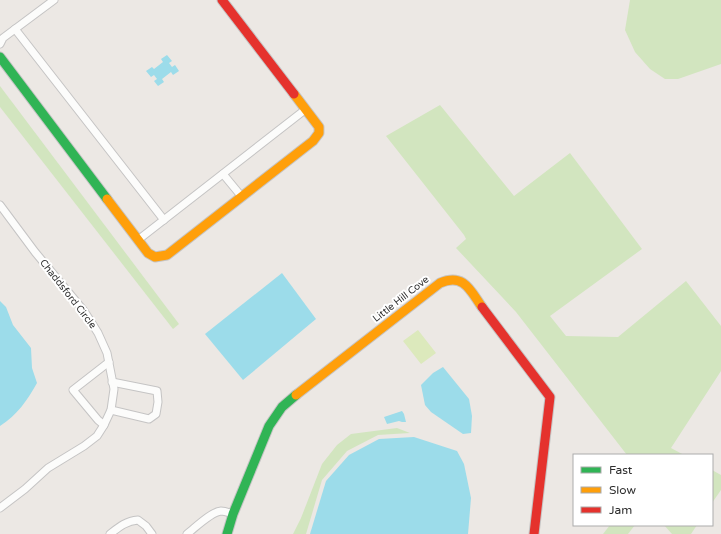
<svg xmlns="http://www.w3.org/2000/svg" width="721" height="534" viewBox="0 0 721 534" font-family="'Varela Round',sans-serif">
	<rect width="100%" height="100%" fill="#ece8e4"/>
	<g fill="#d2e5bf">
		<polygon points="630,0 721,0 721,64 678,79 665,79 650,69 635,52 625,30"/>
		<polygon points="0,86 179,324 173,329 0,107"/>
		<polygon points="440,105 514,196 570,153 642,249 550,316 566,336 618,337 686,281 721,326 721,371 671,448 684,455 627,455 516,312 456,248 466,239 464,235 386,136"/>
		<polygon points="397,428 410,433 378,435 347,451 322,480 306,534 293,534 301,518 322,464 337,445 351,434"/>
		<polygon points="712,470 721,475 721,490 712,503"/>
		<polygon points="610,525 635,525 628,534 603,534"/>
		<polygon points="664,525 697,525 691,534 672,534"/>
	</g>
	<polygon fill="#dce9bc" points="418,330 436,353 421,364 403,341"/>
	<g fill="#9cdcea">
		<polygon points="167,55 172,61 169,63 172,67 175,65 179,71 173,75 171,72 162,79 164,82 158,86 154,81 157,79 154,75 151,77 146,71 152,67 154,69 163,62 161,59"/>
		<polygon points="282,273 316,319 243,380 205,334"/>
		<path d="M0,301L6,307L13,325L31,348L32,368L37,383C27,401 17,415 0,426Z"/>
		<polygon points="443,367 469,399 472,416 471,433 463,434 431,412 425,405 421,385 433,373"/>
		<polygon points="402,411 404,414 406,422 402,422 399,421 387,424 384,417"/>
		<polygon points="414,437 457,451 464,464 471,498 468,534 310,534 326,481 349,455 379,439"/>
	</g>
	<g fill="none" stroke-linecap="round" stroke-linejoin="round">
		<defs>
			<g id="street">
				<polyline points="15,29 164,220"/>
				<polyline points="0,44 3,38 54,0"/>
				<polyline points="223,174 242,197"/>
				<polyline points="0,205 35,252 84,311 98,333 107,353 114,389 111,410 104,425 97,436 84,446 48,468 25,489 0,508"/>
				<polyline points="138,240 306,109"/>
				<polyline points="111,410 149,419 156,414 158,402 157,391 112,382"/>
				<polyline points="104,425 98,420 73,390 109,362"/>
				<path d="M110,534C119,527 126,521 138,520L146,526L152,534"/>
				<path d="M187,534C196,527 211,512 221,511C226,511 229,513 233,514"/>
			</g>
			<g id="fast">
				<polyline points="0,57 107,199"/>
				<polyline points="227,534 233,514 269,426 282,407 296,395"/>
			</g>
			<g id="slow">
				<polyline points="107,199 148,253 155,257 167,255 313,141 319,133 319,127 294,94"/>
				<path d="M296,395L440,283C464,273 470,290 482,307"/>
			</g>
			<g id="jam">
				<polyline points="222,0 294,94"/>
				<polyline points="482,307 550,397 534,534"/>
			</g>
		</defs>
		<use href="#street" stroke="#c5c4c4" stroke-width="9"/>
		<use href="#fast" stroke="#c5c4c4" stroke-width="11"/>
		<use href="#slow" stroke="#c5c4c4" stroke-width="11"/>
		<use href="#jam" stroke="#c5c4c4" stroke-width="11"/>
		<use href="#street" stroke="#fcfcfb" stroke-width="7"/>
		<use href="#fast" stroke="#30b455" stroke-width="9"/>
		<use href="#slow" stroke="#ff9f0a" stroke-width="9"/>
		<use href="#jam" stroke="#e5322d" stroke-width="9"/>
	</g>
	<g text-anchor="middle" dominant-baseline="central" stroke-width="4" stroke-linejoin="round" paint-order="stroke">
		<g font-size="10" fill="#2e2e2e" stroke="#fff">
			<text transform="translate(68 294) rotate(52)">Chaddsford Circle</text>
			<text transform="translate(401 299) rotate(-38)">Little Hill Cove</text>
		</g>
	</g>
	<rect x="573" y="454" width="140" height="72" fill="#ffffff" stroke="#ababab"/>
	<rect x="581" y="467" width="20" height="6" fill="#30b455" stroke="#ababab"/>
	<text x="609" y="474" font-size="12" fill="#2e2e2e">Fast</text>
	<rect x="581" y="487" width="20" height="6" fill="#ff9f0a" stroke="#ababab"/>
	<text x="609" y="494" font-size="12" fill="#2e2e2e">Slow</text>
	<rect x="581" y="507" width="20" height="6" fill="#e5322d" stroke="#ababab"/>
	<text x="609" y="514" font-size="12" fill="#2e2e2e">Jam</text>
</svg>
